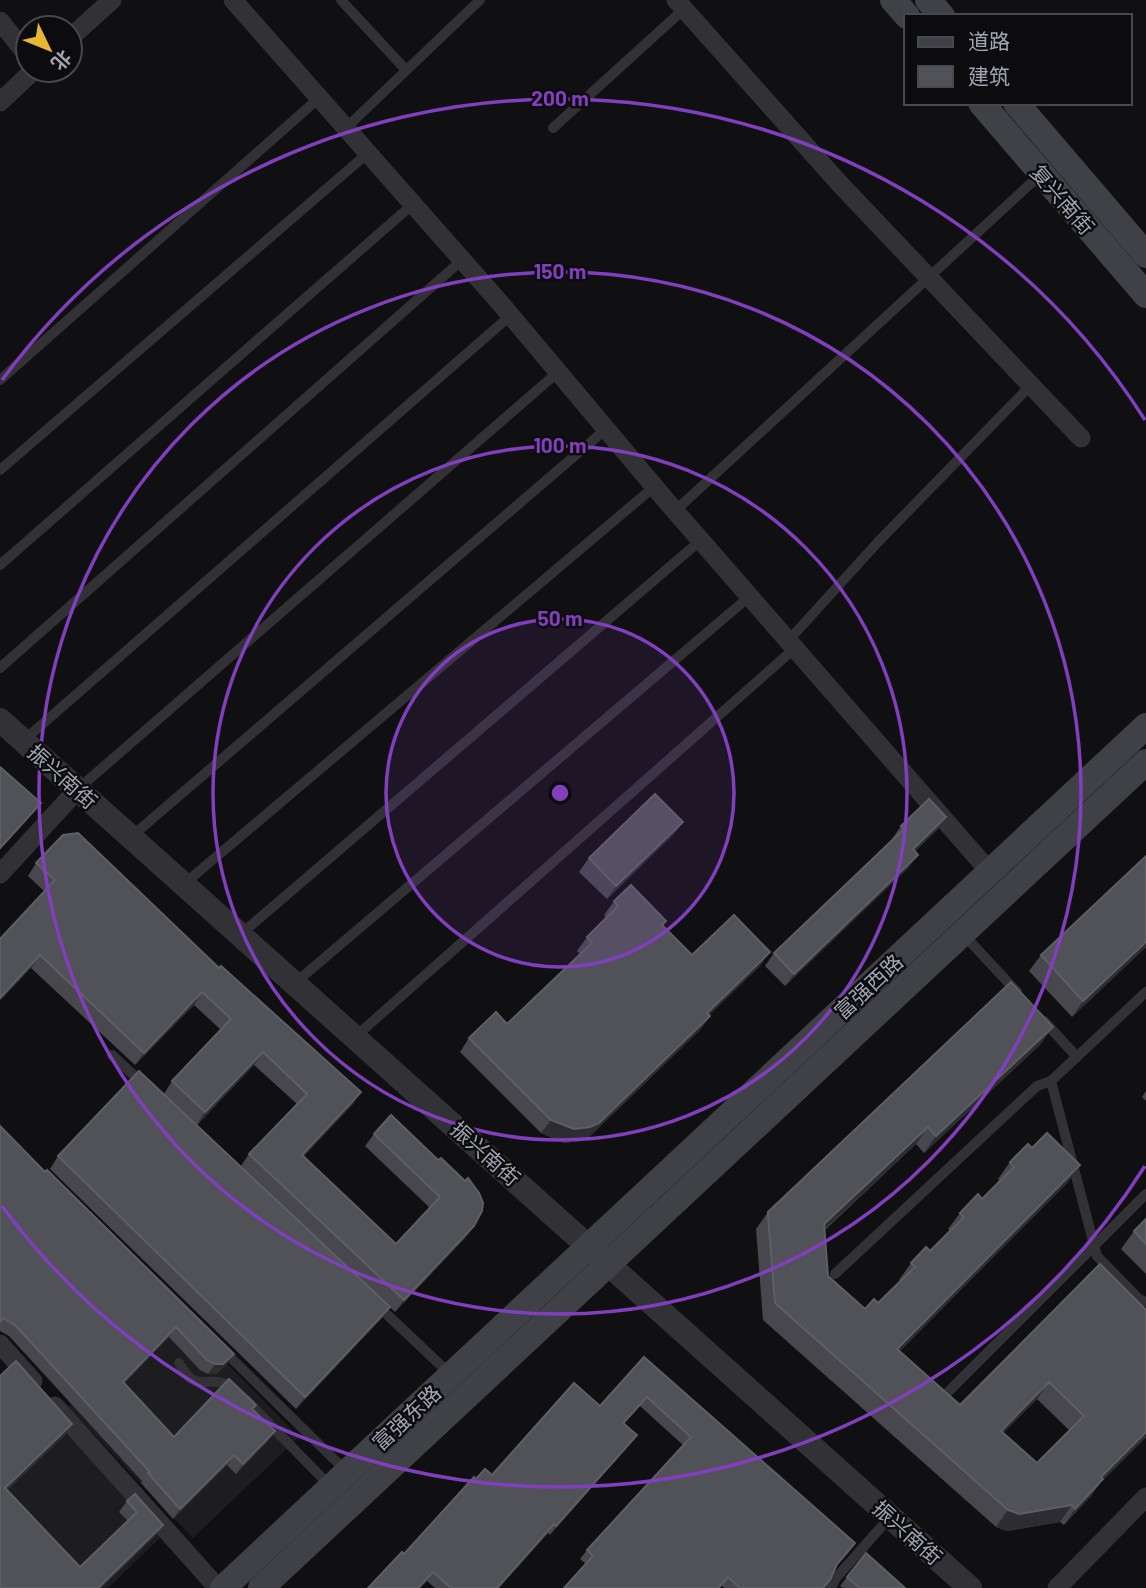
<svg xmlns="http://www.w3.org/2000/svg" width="1146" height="1588" viewBox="0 0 1146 1588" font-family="Barlow,'Noto Sans SC',sans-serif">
	<rect width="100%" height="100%" fill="#101012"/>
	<g fill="#1d1c1f">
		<polygon points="169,1304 299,1437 193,1538 68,1407"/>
		<polygon points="40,1400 162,1536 108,1588 0,1588 0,1438"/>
	</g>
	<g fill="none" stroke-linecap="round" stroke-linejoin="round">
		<g stroke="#323236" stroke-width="10">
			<polyline points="341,0 406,70"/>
			<polyline points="346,128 480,0"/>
			<polyline points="553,128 684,9"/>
			<polyline points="0,380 319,98"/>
			<polyline points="0,470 368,153"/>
			<polyline points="675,511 1041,174"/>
			<polyline points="0,565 413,204"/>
			<polyline points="789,640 878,542 1031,385"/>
			<polyline points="0,668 462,260"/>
			<polyline points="23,741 511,315"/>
			<polyline points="78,789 558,372"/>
			<polyline points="131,837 606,429"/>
			<polyline points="184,884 655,486"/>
			<polyline points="241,934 701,540"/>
			<polyline points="963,934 1017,992"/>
			<polyline points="295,983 750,596"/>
			<polyline points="1044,1021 1077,1057"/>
			<polyline points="355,1037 795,648"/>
			<polyline points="112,1055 143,1084"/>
			<polyline points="1051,1081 1097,1256 1139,1299 1146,1302"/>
			<polyline points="835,1274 1037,1086 1051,1081 1146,992"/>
			<polyline points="378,1306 451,1375"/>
			<polyline points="223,1350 347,1472"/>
			<path d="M179,1363C182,1368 186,1374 190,1378C203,1388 216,1374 235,1390"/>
			<polyline points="942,1398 1146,1194"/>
			<polyline points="246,1400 331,1487"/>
			<polyline points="831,1588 836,1578 890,1517"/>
		</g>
		<g stroke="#323236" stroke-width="19">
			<polyline points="233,0 501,304 675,511 990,872"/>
			<polyline points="676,0 839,183 1081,438"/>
			<polyline points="0,21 28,56"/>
			<polyline points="70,38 112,0"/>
			<polyline points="0,102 34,70"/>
			<polyline points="0,874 78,789"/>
			<polyline points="0,1344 33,1381"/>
			<polyline points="55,1406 218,1588"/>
			<polyline points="1057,1588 1146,1497"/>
		</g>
		<polyline stroke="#323236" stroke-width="24" points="0,720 970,1588"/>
		<g stroke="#404146" stroke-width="26">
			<polyline points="893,0 907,16"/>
			<polyline points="928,0 942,16"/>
			<polyline points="981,103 1146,295"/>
			<polyline points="1016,103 1146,255"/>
			<polyline points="223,1588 1146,726"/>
			<polyline points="261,1588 1146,762"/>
		</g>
	</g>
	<g fill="#47474d" fill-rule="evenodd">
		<polygon points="946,817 937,830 915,851 909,867 785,986 765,966 774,953 893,840 892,839 901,826"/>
		<polygon points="683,822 673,835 607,899 579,872 589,858"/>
		<polygon points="1146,856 1146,947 1072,1017 1029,971 1041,955"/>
		<polygon points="36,863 219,968 361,1092 352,1105 304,1156 396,1244 430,1208 365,1146 374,1134 474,1226 465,1238 395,1312 241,1166 249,1154 297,1104 254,1065 197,1125 164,1094 172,1081 221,1030 194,1005 135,1065 31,968 44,891 28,876"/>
		<polygon points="614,901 663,926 692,955 760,966 709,1015 710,1016 700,1030 589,1137 580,1141 564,1143 541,1133 460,1052 469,1038 507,1024 580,954 577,951 587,937 606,918 604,915"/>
		<path d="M1041,1044L924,1153L916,1144L825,1230L828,1276L865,1309L878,1303L900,1281L899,1280L911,1263L930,1251L950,1231L948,1229L960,1213L982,1199L1000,1181L998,1179L1010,1162L1032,1148L1080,1165L1068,1182L899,1352L960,1405L1146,1310V1437L1100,1483L1091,1496L1064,1525L1060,1522L1007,1531L996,1527L763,1320L756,1229L768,1212ZM1037,1399L1070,1431L1037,1463L1003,1433Z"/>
		<polygon points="1146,1091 1146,1101 1142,1097"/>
		<polygon points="0,1126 227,1364 216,1374 208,1374 200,1370 169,1337 124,1383 174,1437 252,1409 268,1441 236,1474 227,1465 173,1519 141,1483 142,1481 9,1336 0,1331"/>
		<polygon points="58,1156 390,1307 381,1319 296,1409 50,1169"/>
		<polygon points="1146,1219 1146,1274 1121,1249 1134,1231"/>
		<polygon points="644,1357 849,1552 835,1568 830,1580 825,1588 724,1588 722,1586 720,1588 564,1588 586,1564 580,1559 587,1550 683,1445 640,1406 624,1424 637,1435 630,1444 550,1535 548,1533 499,1588 435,1588 427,1581 420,1588 368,1588 404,1554 476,1479 492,1475 600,1406"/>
		<polygon points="0,1376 72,1424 65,1435 7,1490 80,1567 128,1521 119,1512 127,1501 163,1525 155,1536 101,1588 0,1588"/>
		<polygon points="847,1577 905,1588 843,1588 840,1586"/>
	</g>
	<g fill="#2d2d31">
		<polygon points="41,803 34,812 0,850 0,848"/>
		<polygon points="946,817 937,830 904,861 913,849"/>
		<polygon points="683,822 673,835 607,899 616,886"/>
		<polygon points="918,855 909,867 785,986 794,974"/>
		<polygon points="1146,942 1146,947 1072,1017 1083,1001"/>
		<polygon points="770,952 760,966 697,1027 707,1013"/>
		<polygon points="40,955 31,968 0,1001 0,998"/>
		<polygon points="202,992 194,1005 135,1065 144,1053"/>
		<polygon points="710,1016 700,1030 589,1137 580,1141 564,1143 541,1133 551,1120"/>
		<polygon points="1053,1027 1041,1044 924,1153 936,1136"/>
		<polygon points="263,1052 254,1065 197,1125 205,1112"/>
		<polygon points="361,1092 352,1105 293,1167 302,1155"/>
		<polygon points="928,1127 916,1144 812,1241 824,1224"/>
		<polygon points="1080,1165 1068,1182 885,1366 897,1349"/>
		<polygon points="474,1226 465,1238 395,1312 404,1300"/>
		<polygon points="390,1307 381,1319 296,1409 305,1397"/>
		<polygon points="176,1327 169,1337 116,1392 123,1382"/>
		<polygon points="234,1354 227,1364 216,1374 208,1374 215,1364"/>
		<polygon points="1049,1382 1037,1399 989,1447 1001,1431"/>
		<polygon points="647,1397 640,1406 617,1432 623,1423"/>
		<polygon points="72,1424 65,1435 0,1496 5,1488"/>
		<polygon points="275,1431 268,1441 236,1474 243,1464"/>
		<polygon points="1146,1432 1146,1437 1100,1483 1091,1496 1064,1525 1075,1509 1101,1477"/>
		<polygon points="637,1435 630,1444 550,1535 556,1526"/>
		<polygon points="234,1455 227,1465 173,1519 180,1509"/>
		<polygon points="1072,1505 1060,1522 1007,1531 996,1527 1008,1510"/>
		<polygon points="554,1524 548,1533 499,1588 497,1588"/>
		<polygon points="163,1525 155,1536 101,1588 98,1588"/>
		<polygon points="855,1543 849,1552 830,1573 837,1564"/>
		<polygon points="433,1572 420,1588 418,1588"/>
	</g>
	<g fill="#515158" stroke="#5d5f66" stroke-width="2" fill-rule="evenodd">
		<polygon points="0,767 41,803 0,848"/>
		<polygon points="655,794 683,822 616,886 589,858"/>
		<polygon points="929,799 946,817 913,849 918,855 794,974 774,953 904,829 901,826"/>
		<polygon points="78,833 219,968 221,966 361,1092 302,1155 396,1244 440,1197 374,1134 391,1115 438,1160 441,1158 465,1181 468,1178 479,1193 483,1203 482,1211 474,1226 404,1300 249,1154 307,1094 263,1052 205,1112 172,1081 231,1019 202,992 144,1053 40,955 0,998 0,939 55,880 36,863 63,835"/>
		<polygon points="1146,856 1146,942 1083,1001 1041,955"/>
		<polygon points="631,885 666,921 662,925 692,955 734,915 770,952 707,1013 710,1016 599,1123 590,1127 574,1129 551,1120 469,1038 496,1012 507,1024 592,943 587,937 618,906 614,901"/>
		<path d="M1011,982L1053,1027L936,1136L928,1127L824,1224L828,1276L865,1309L874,1299L878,1303L915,1267L911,1263L926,1247L930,1251L964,1217L960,1213L978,1194L982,1199L1014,1167L1010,1162L1028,1144L1032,1148L1047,1133L1080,1165L897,1349L960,1405L1100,1264L1146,1310V1432L1101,1477L1103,1479L1075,1509L1072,1505L1019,1514L1008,1510L775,1303L768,1216V1212ZM1049,1382L1084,1416L1037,1463L1001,1431Z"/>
		<polygon points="139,1071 390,1307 305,1397 58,1156"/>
		<polygon points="0,1126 45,1172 47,1170 234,1354 223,1364 215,1364 207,1360 176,1327 123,1382 174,1437 229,1379 256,1405 252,1409 275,1431 243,1464 234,1455 180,1509 148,1473 150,1472 16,1326 3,1318 0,1322"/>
		<polygon points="1146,1219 1146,1244 1134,1231"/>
		<polygon points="644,1357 855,1543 837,1564 830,1580 823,1588 740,1588 728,1577 718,1588 564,1588 593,1556 587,1550 691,1437 647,1397 623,1423 637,1435 556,1526 554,1524 497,1588 451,1588 433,1572 418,1588 368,1588 402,1552 404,1554 474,1477 476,1479 485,1469 492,1475 574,1383 600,1406"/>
		<polygon points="16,1361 72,1424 5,1488 80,1567 137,1512 127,1501 135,1494 163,1525 98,1588 0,1588 0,1376"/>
		<polygon points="866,1553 905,1588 860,1588 847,1577"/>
	</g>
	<circle cx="560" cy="793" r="174" fill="#813ebd" fill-opacity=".12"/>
	<g fill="none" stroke="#813ebd" stroke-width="3.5">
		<circle cx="560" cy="793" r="174"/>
		<circle cx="560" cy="793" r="347"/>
		<circle cx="560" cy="793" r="521"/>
		<path d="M1145 1166A694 694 0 0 1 2 1206M2 380A694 694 0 0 1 1145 420"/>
	</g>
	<g text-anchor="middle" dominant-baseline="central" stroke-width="5" stroke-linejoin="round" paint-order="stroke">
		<g font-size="21" fill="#a2a6b2" stroke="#0c0b0d">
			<text transform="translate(1063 199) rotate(49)">复兴南街</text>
			<text transform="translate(63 776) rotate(42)">振兴南街</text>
			<text transform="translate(868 986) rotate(-43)">富强西路</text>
			<text transform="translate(486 1153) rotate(42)">振兴南街</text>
			<text transform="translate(406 1417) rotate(-43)">富强东路</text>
			<text transform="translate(908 1532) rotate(42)">振兴南街</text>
		</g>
	</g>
	<circle cx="560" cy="793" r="10" fill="#813ebd" stroke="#0c0b0d" stroke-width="3.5"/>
	<g font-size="21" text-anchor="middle" font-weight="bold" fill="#813ebd" stroke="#0c0b0d" stroke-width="5" stroke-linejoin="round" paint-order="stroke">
		<text x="560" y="106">200 m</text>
		<text x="560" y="279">150 m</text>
		<text x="560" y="453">100 m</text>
		<text x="560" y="626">50 m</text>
	</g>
	<rect x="904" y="14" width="228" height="91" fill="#0c0b0d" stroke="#48494f" stroke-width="2"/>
	<rect x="918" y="37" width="35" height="10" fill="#404146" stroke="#48494f" stroke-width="2"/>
	<text x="968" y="49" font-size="21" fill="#a2a6b2">道路</text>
	<rect x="918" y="66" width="35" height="21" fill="#515158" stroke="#48494f" stroke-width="2"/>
	<text x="968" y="84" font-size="21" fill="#a2a6b2">建筑</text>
	<g transform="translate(49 49) rotate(133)"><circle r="33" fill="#0c0b0d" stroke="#48494f" stroke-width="2"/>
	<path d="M0-5L12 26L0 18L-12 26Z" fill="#e7b734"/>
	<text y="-10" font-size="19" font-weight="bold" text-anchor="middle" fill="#a2a6b2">北</text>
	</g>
</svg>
